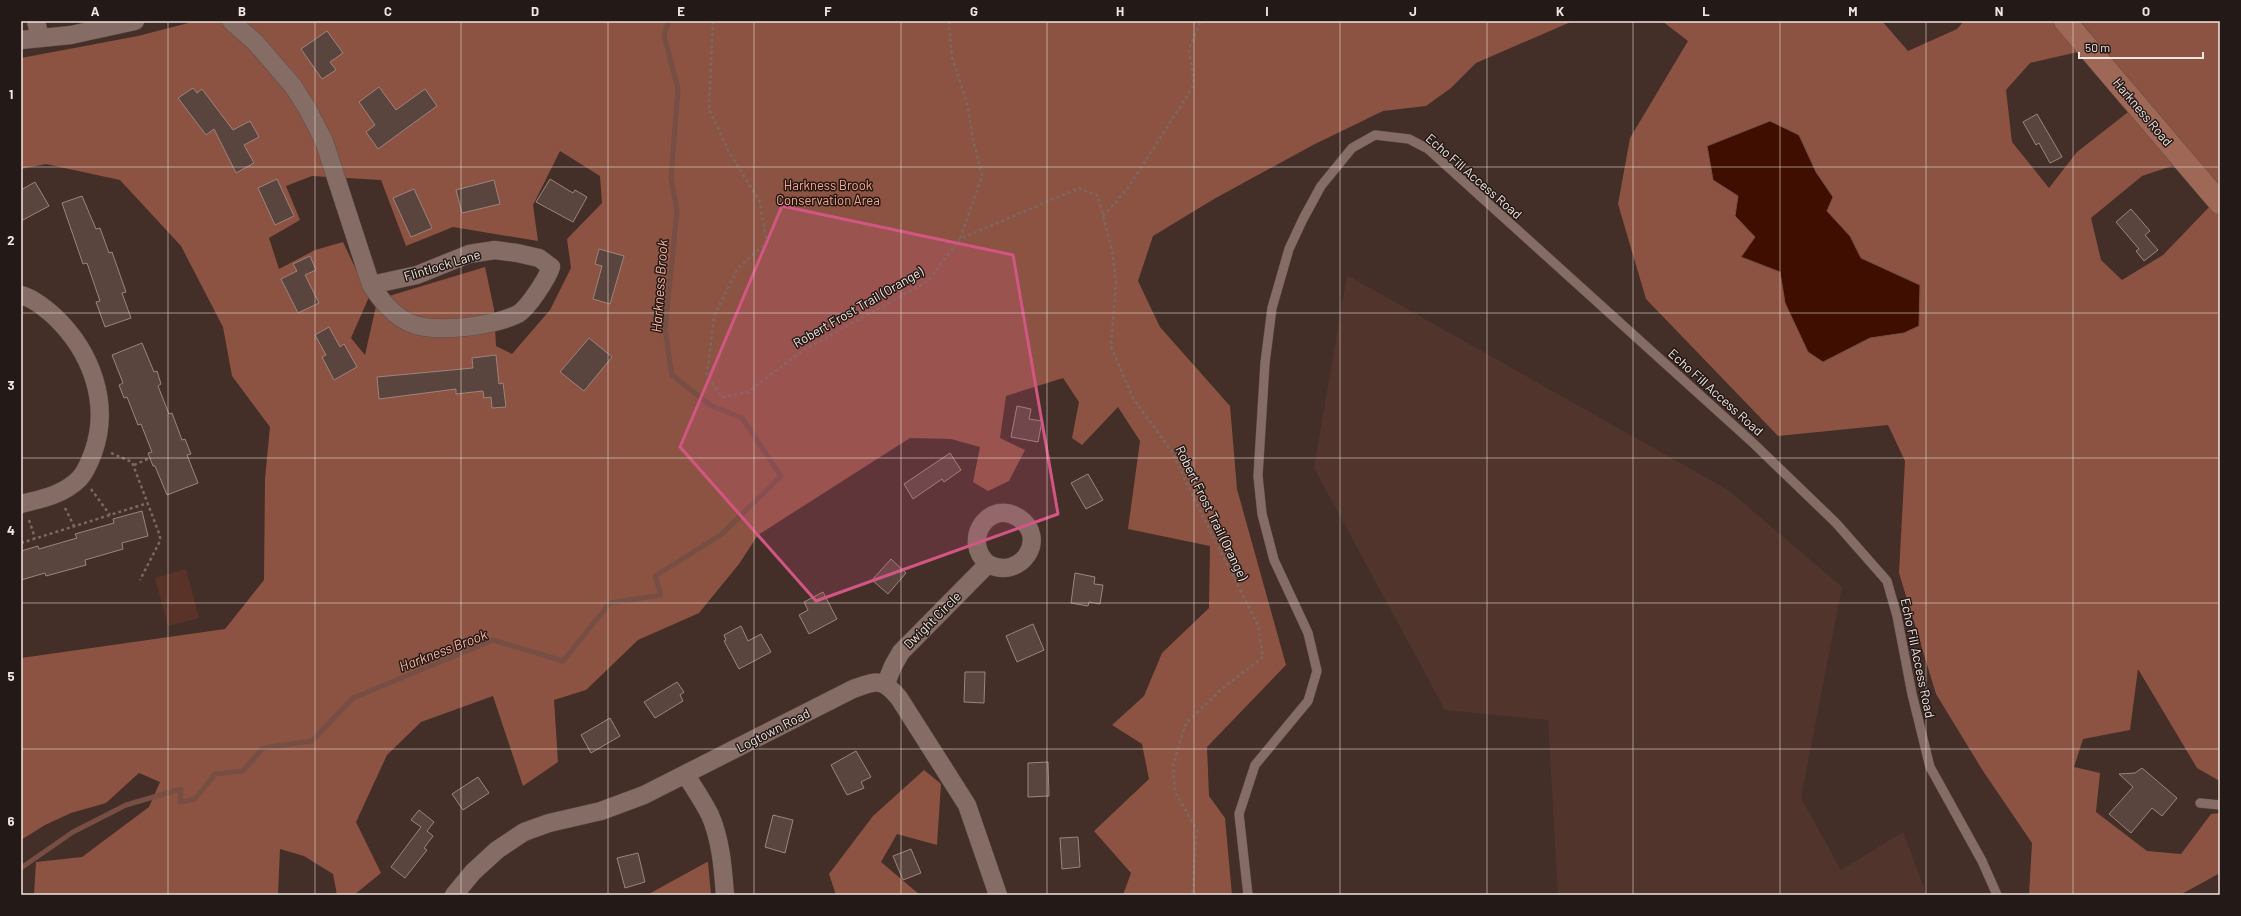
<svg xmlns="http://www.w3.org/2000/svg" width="2241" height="916" viewBox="0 0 2241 916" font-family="Barlow,sans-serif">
	<rect width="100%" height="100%" fill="#432e28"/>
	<polygon fill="#51352d" points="1347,275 1728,490 1842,587 1801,798 1841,870 1903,832 1927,895 1558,895 1548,720 1445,710 1314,468"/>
	<polygon fill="#5a3328" points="186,569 199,618 168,626 155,578"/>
	<g fill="#8c5342" fill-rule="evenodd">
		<path d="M196,21H1573L1476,63L1451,88L1426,106L1383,111L1313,145L1214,199L1153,236L1138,281L1160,327L1230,406L1237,489L1286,665L1207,747L1209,796L1225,818L1232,895H1123L1131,873L1094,831L1149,779L1142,744L1112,725L1144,696L1162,653L1209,608L1210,546L1128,529L1140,441L1118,407L1082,445L1072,438L1079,402L1063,378L1006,396L1000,438L1025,450L1009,481L988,491L973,482L980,447L951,439L910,438L758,535L739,564L699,613L638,640L586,690L554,700L558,762L523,786L493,696L421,722L387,755L356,822L381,873L354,895H337L333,874L304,856L280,849L278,895H34L36,862L82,857L149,807L160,782L139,773L106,803L71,813L45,825L21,840V658L225,629L264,580L265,479L270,427L232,376L223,327L181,246L120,180L46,164L21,169V58L138,36ZM560,151L600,176L602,203L567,239L571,268L550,310L512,354L496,346L494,309L485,267L389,296L376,306L365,355L351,338L369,297L343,242L315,250L279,269L269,238L300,220L286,186L312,176L381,180L406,246L453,227L538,241L533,205Z"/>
		<polygon points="1662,21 1882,21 1908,51 1957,29 1964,21 2057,21 2082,51 2030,63 2006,90 2012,142 2049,188 2077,152 2132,109 2178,164 2142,176 2091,218 2101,260 2122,280 2163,255 2212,204 2220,213 2220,779 2218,780 2197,768 2138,669 2130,730 2083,739 2074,767 2100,773 2096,812 2147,851 2181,854 2211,814 2220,813 2220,873 2180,895 2029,895 2032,843 1983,771 1936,694 1899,573 1905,461 1888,425 1778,436 1646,299 1618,204 1630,138 1688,41"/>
		<polygon points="2080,21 2220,21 2220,187"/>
		<polygon points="924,770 941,784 937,845 897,834 881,862 920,895 836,895 829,874 873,816"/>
		<polygon points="708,862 711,895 647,895 707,862"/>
	</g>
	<polygon fill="#400e01" stroke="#764e44" points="1770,121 1799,135 1816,172 1833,197 1827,211 1850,236 1861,258 1920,285 1919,326 1904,333 1870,338 1823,362 1808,352 1785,303 1780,272 1741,257 1755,237 1735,216 1738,196 1713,180 1707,146"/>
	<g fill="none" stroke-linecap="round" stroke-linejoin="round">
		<polyline stroke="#764e44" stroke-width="5" points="21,868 73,832 126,805 181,789 180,802 195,799 215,774 243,771 263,748 312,741 353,698 493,640 563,661 610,603 661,595 655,576 722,534 781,476 742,418 710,405 672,375 665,330 677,211 671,178 678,89 664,35 669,21"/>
	</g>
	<g fill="#5a443e" stroke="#9d847c">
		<polygon points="327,31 343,53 330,62 336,70 322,79 301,49"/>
		<polygon points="379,87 396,110 425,89 437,106 378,149 366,132 375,125 359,102"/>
		<polygon points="193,88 197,93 202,89 233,130 250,121 259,137 244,145 254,163 236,173 214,129 206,135 178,98"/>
		<polygon points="2037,114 2062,157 2050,163 2039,143 2036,145 2023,122"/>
		<polygon points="277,179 294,216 275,225 258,188"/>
		<polygon points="550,179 573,193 575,190 587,197 573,222 536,202"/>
		<polygon points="494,180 500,204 462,213 456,190"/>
		<polygon points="35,182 49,206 21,221 21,190"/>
		<polygon points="414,189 432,228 411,237 393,198"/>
		<polygon points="82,196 96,229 100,228 109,253 112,252 126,292 122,293 131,318 105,327 96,302 100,301 87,263 83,264 62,203"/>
		<polygon points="2131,209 2150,231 2145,235 2158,250 2144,261 2136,251 2139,249 2116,222"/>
		<polygon points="599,249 624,256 610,304 593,299 602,266 595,264"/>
		<polygon points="310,256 316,270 305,275 319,303 298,313 281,279 297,271 293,264"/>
		<polygon points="329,327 340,347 344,344 357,367 334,380 322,357 326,355 315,335"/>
		<polygon points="589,338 612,357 584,391 560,372"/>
		<polygon points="142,343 154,372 157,371 161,384 158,386 169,414 172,413 182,440 185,439 191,454 187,455 198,483 167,495 155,466 153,466 148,453 152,452 141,424 138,425 127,397 124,398 119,385 123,383 112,355"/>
		<polygon points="496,355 499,384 503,383 506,407 492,408 491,397 484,398 483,391 456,394 456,389 379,399 377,377 473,368 472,358"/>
		<polygon points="1017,406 1031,409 1029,419 1042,421 1038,442 1011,437"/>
		<polygon points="950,453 961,470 944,482 942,479 913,499 904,484"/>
		<polygon points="1088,474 1103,500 1086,509 1071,483"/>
		<polygon points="142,511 148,536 122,543 123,549 85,560 86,565 46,576 45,573 21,580 21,551 38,546 39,549 77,538 75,534 114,523 113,519"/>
		<polygon points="891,559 906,573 888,594 872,580"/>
		<polygon points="1075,573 1095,577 1094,584 1103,585 1100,604 1089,602 1088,606 1071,603"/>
		<polygon points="823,592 837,619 809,634 799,615 808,610 804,602"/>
		<polygon points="1033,624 1044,650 1017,662 1006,636"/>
		<polygon points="741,626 748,641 761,634 771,652 739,669 724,641 726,640 724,635"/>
		<polygon points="965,672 985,672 984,703 964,702"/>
		<polygon points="677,682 684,692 680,695 683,701 655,718 644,702"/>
		<polygon points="610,718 620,736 591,753 581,735"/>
		<polygon points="856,751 871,777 861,782 864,788 847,795 831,765"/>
		<polygon points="1048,762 1049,796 1028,797 1028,763"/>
		<polygon points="2142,768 2177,798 2162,816 2152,808 2131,833 2109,814 2133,787 2119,774 2135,773"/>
		<polygon points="478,777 489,793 463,810 452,794"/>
		<polygon points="419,810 434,822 427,831 433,836 424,848 427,850 405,878 391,867 421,827 411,820"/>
		<polygon points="773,815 793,820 785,853 765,847"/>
		<polygon points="1078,837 1080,867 1062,869 1060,838"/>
		<polygon points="911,849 921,873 903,880 893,856"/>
		<polygon points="638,853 645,882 625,888 617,858"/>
	</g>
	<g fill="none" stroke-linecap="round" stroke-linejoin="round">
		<defs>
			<g id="lane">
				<polyline points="2200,803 2220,805"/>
				<polyline points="1248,895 1239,814 1255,765 1308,701 1317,671 1308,633 1274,560 1262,514 1258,476 1265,363 1272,308 1289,249 1303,219 1321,186 1352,148 1375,135 1409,139 1428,149 1752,442 1836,523 1887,581 1897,616 1912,694 1930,767 1982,861 1997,895"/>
			</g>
			<g id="street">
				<polyline points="36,21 40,38"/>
				<path d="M231,21L255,42L293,86L307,108L324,141L371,285C380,299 394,316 410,323C435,334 493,326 518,314C528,308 547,279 551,267L539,258L517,253L495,250L469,254L417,275L371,285"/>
				<polyline points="21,40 71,35 135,21"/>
				<path d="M21,295C33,298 45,308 54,316C91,351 111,403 93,453C90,461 85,473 79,479C63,495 41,499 21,504"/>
				<path d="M886,683L893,666L901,652L988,564C960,540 990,498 1019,518C1049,538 1021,581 988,564"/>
				<path d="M686,775C694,788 703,801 710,815C721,840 723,869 725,895"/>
				<path d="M454,895L473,872L497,850L524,832L549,823L601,811L644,795L853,689C876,681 882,677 899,698L967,805L998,895"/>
			</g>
			<polyline id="secondary" points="2065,21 2220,203"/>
		</defs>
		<use href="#lane" stroke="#5e4c47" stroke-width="10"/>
		<use href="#street" stroke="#5e4c47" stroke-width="19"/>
		<use href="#secondary" stroke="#5e4c47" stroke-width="23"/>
		<g stroke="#7a6862" stroke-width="2.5" stroke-dasharray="3 3" stroke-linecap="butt">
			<polyline points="713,21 709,109 729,152 759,200 767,242 738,268 714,316 707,376 722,397 748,392 802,351 928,281 960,239 1079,188 1098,196 1112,251 1116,281 1111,347 1133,398 1172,452 1201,513 1258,625 1263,657 1223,688 1186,723 1173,765 1175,792 1197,830 1192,895"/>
			<polyline points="949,21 952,58 967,103 973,139 982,176 960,239"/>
			<polyline points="1103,216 1128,188 1194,85 1189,49 1201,21"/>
			<polyline points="111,453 132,462 160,536 160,541 140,580"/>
			<polyline points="134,465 150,458"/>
			<polyline points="91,489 110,515"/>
			<polyline points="65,508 74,526"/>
			<polyline points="29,520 35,538"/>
			<polyline points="21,543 148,503"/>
		</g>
		<use href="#lane" stroke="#856d66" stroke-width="9"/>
		<use href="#street" stroke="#856d66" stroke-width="18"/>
		<use href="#secondary" stroke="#9f6856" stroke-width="22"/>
	</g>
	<path fill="#d15683" fill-opacity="0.2" stroke="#d15683" stroke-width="3" stroke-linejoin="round" d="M782,206L1013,255L1058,514L816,601L680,447Z"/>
	<path fill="none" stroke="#f3e5e0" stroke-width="1" stroke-opacity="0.55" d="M168,21V895M315,21V895M461,21V895M608,21V895M754,21V895M901,21V895M1047,21V895M1194,21V895M1340,21V895M1487,21V895M1633,21V895M1780,21V895M1926,21V895M2073,21V895M21,167H2220M21,313H2220M21,458H2220M21,603H2220M21,749H2220"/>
	<g text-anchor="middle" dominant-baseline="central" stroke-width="3" stroke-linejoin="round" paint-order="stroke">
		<g font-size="13" fill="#f3e5e0" stroke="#231916">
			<text transform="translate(2143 112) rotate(50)">Harkness Road</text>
			<text transform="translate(1474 176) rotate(41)">Echo Fill Access Road</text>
			<text transform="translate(442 265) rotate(-17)">Flintlock Lane</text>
			<text transform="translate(858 307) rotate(-30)">Robert Frost Trail (Orange)</text>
			<text transform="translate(1716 392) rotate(42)">Echo Fill Access Road</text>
			<text transform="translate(1212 513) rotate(64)">Robert Frost Trail (Orange)</text>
			<text transform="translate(932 620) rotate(-45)">Dwight Circle</text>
			<text transform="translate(1918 658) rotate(78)">Echo Fill Access Road</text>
			<text transform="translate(773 730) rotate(-27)">Logtown Road</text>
		</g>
		<g font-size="13" fill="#fca58a" stroke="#231916">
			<text x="828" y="185">Harkness Brook<tspan x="828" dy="15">Conservation Area</tspan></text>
		</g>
		<g font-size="14" font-style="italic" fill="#feb7a2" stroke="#231916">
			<text transform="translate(659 286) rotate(-86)">Harkness Brook</text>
			<text transform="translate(443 650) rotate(-21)">Harkness Brook</text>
		</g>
	</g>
	<rect width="2241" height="916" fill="none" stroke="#231916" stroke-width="44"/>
	<path d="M2079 52v6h124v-6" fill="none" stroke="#f3e5e0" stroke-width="2"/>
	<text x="2085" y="52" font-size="12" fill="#f3e5e0" stroke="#231916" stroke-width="3" paint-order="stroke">50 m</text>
	<rect x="22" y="22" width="2197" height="872" fill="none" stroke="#f3e5e0" stroke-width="1.5"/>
	<g font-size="13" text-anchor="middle" font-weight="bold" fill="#f3e5e0">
		<text x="95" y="16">A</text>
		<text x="242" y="16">B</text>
		<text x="388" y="16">C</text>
		<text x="535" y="16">D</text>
		<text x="681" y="16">E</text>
		<text x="828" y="16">F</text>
		<text x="974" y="16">G</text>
		<text x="1120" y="16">H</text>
		<text x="1267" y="16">I</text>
		<text x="1413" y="16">J</text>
		<text x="1560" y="16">K</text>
		<text x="1706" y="16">L</text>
		<text x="1853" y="16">M</text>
		<text x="1999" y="16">N</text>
		<text x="2146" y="16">O</text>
		<text x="11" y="99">1</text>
		<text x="11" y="245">2</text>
		<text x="11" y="390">3</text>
		<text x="11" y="535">4</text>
		<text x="11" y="681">5</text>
		<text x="11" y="826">6</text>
	</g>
</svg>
